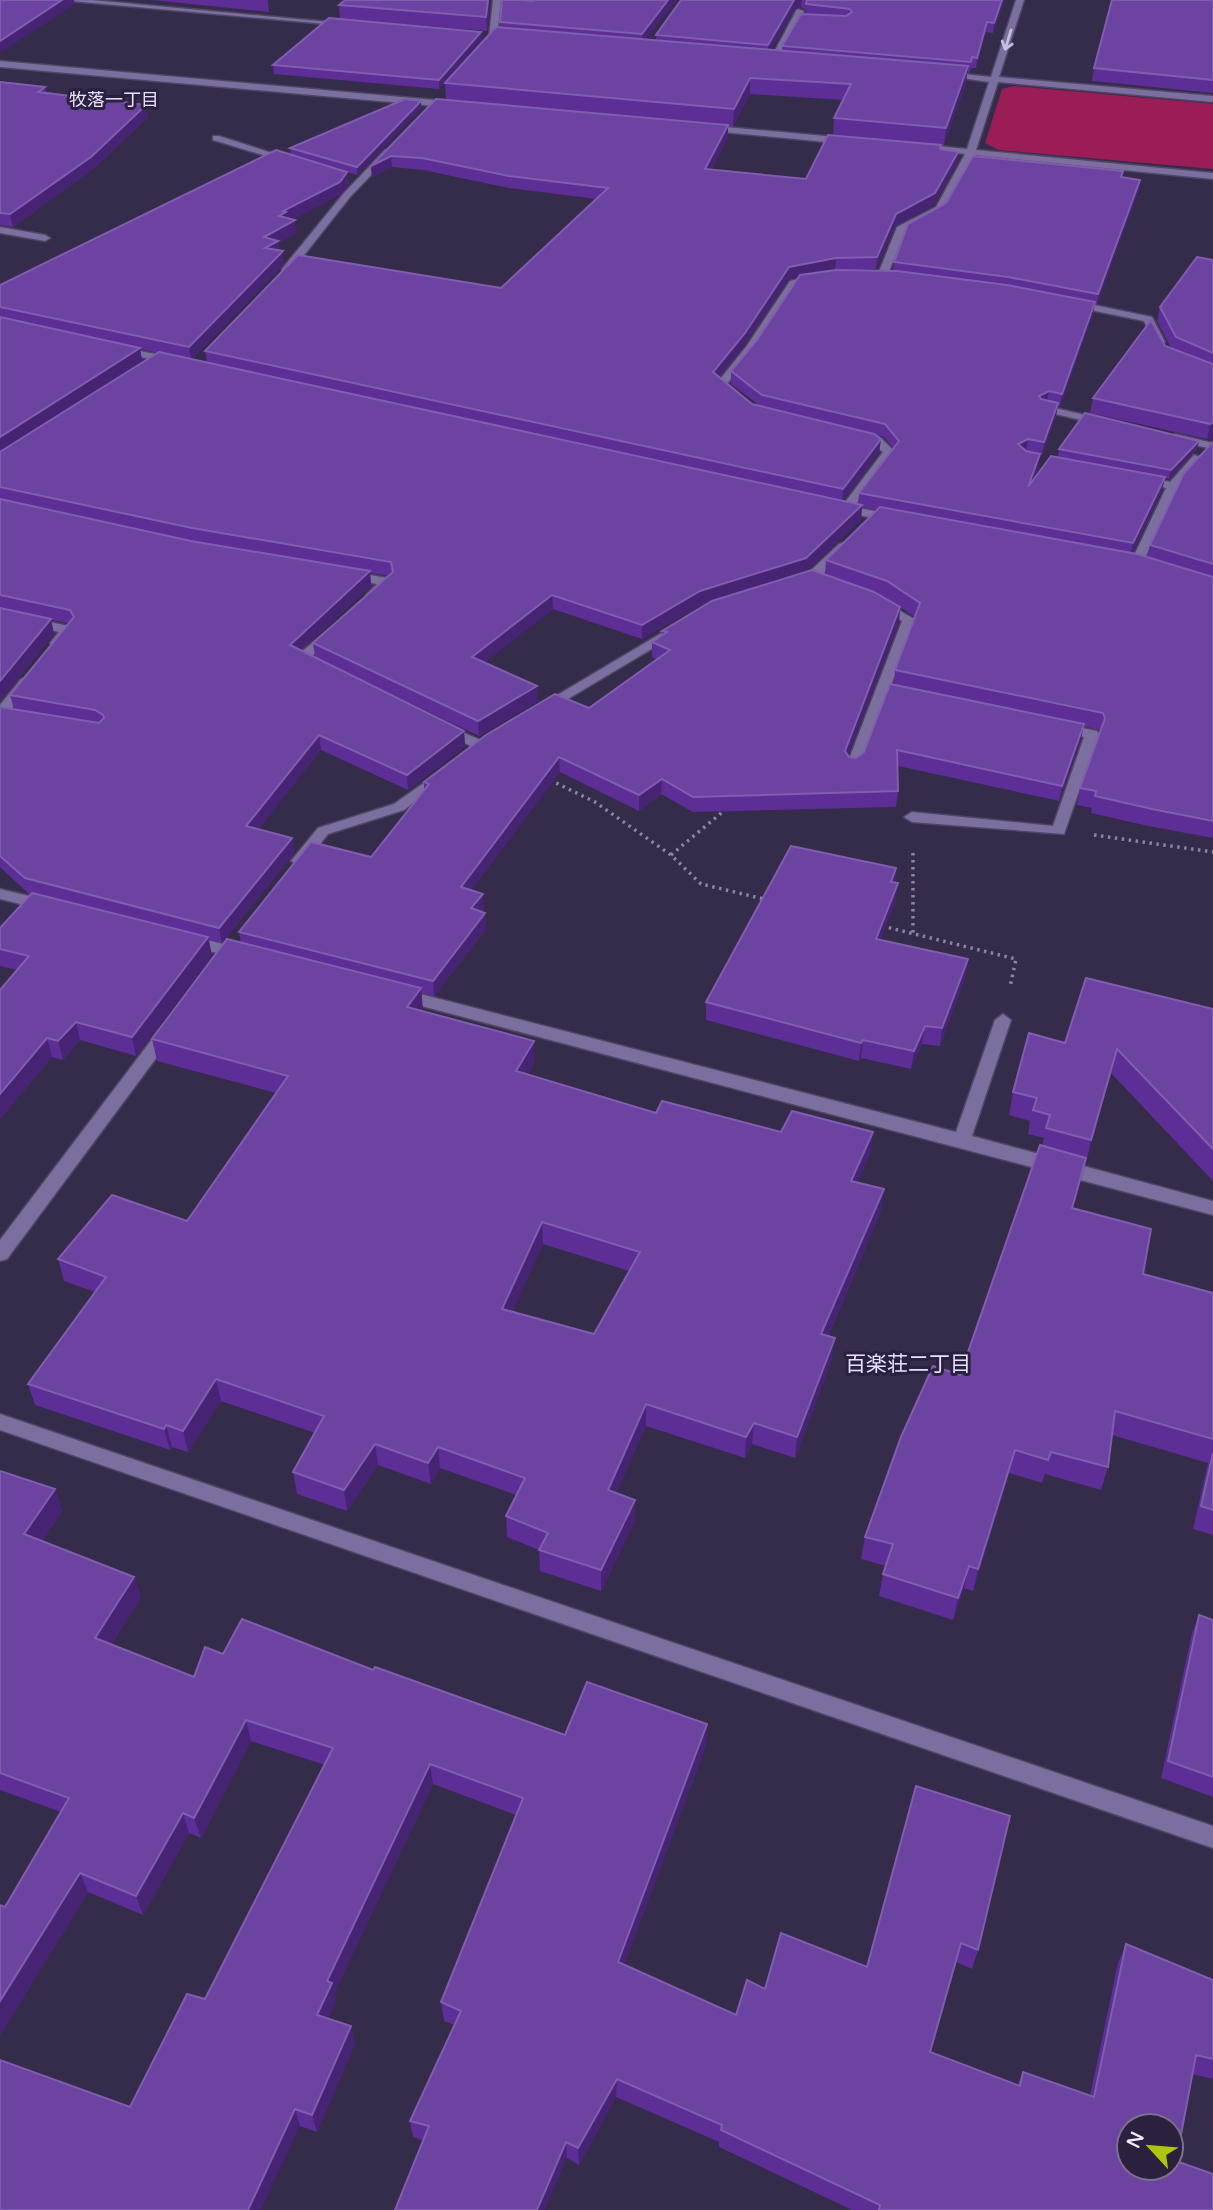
<svg xmlns="http://www.w3.org/2000/svg" width="1213" height="2210" viewBox="0 0 1213 2210" font-family="'Varela Round','Noto Sans JP',sans-serif">
	<rect width="100%" height="100%" fill="#352b4a"/>
	<polygon fill="#9a1d58" points="1014,86 1213,104 1213,169 999,150 985,143 1002,89"/>
	<g fill="none" stroke-linecap="round" stroke-linejoin="round">
		<defs>
			<g id="minor">
				<polygon points="59,0 92,0 352,24 348,26"/>
				<polygon points="493,0 501,0 497,37 483,51 479,48 489,37"/>
				<polygon points="1016,0 1024,0 999,77 1213,96 1213,102 998,82 976,150 1213,173 1213,179 974,155 943,211 905,231 888,274 879,276 878,274 897,227 936,207 965,154 912,147 917,144 967,149 989,82 941,75 945,72 991,77"/>
				<polygon points="797,9 804,11 776,60 769,62"/>
				<polygon points="0,61 457,102 461,105 457,108 0,67"/>
				<polygon points="704,125 847,138 852,141 847,144 701,130 701,126"/>
				<polygon points="213,136 219,136 294,160 286,162 213,140"/>
				<polygon points="385,150 393,152 350,197 290,273 282,273 282,269 344,193"/>
				<polygon points="0,227 45,235 50,238 45,241 0,233"/>
				<polygon points="817,274 822,277 821,279 798,285 754,351 727,384 741,396 731,398 717,387 717,383 746,347 790,281"/>
				<polygon points="1070,300 1152,317 1165,342 1156,344 1144,321 1066,305 1065,303"/>
				<polygon points="120,347 175,358 181,361 175,364 116,352 116,348"/>
				<polygon points="1046,406 1107,420 1109,422 1103,425 1042,411 1040,409"/>
				<polygon points="860,434 882,439 895,452 854,507 900,516 900,522 838,512 832,508 843,505 883,452 874,445 856,440 854,438"/>
				<polygon points="1175,434 1213,443 1213,449 1171,440 1171,436"/>
				<polygon points="1194,455 1204,458 1179,487 1142,564 1136,568 1131,567 1130,564 1166,488 1136,480 1142,476 1170,482"/>
				<polygon points="843,543 849,547 847,550 816,581 792,586 792,580 806,575 839,544"/>
				<polygon points="347,571 387,578 394,582 373,599 366,595 377,584 342,578 341,575"/>
				<polygon points="879,599 916,620 890,688 916,694 918,697 911,701 887,696 860,767 853,771 846,767 902,621 874,606 872,603"/>
				<polygon points="0,611 73,627 75,630 62,646 52,646 50,643 59,632 0,619"/>
				<polygon points="331,628 338,632 310,658 320,662 320,668 310,668 296,662 296,656"/>
				<polygon points="670,628 677,632 675,635 546,712 541,713 534,709"/>
				<polygon points="26,678 33,682 5,717 0,718 0,705 21,679"/>
				<polygon points="1058,723 1097,731 1099,734 1064,834 912,822 904,817 912,812 1053,826 1084,737 1053,730 1053,724"/>
				<polygon points="444,724 485,742 487,745 480,749 475,748 439,731 437,728"/>
				<polygon points="442,770 447,771 449,774 447,777 404,810 328,834 304,864 299,866 291,861 318,828 394,804"/>
				<polygon points="0,889 54,902 56,906 48,911 0,899"/>
				<polygon points="187,935 247,950 249,954 241,959 181,944 179,940 181,936"/>
				<polygon points="401,989 956,1132 995,1020 1003,1014 1011,1020 972,1136 1213,1201 1213,1215 395,999 393,995 395,991"/>
				<polygon points="168,1024 176,1030 174,1034 7,1259 0,1261 0,1240 162,1026"/>
				<polygon points="0,1414 1213,1826 1213,1848 0,1430"/>
			</g>
		</defs>
		<use href="#minor" stroke="#4f4663" stroke-width="3"/>
		<g stroke="#8d859f" stroke-width="3.5" stroke-dasharray="2.5 4.5" stroke-linecap="butt">
			<polyline points="550,780 595,802 671,855 701,884 768,900"/>
			<polyline points="1094,835 1213,852"/>
			<polyline points="913,853 913,933"/>
			<polyline points="671,855 726,809"/>
			<polyline points="882,926 1016,959 1010,987"/>
		</g>
		<use href="#minor" fill="#7c6e9e" fill-rule="evenodd"/>
	</g>
	<g fill="#5c2e96" fill-rule="evenodd">
		<polygon points="152,0 267,0 268,1 269,12"/>
		<path d="M676,0L646,39L656,40V35L681,0H1004L993,33L986,32L976,68H971L969,73L967,72L966,83L944,145H941V150L957,163L934,205L895,226L876,269L855,270L893,271L894,262L1123,171L1122,178L1139,189L1097,304L1095,303L1093,314L1060,406H1058L1056,416L1042,455L1040,454L1038,467L1033,481L1058,457L1059,449L1199,441L1197,449L1169,479L1165,478L1162,490L1132,553L1147,557L1150,545L1213,442V838L1148,826L1091,813L1092,808L1077,805L1080,788L1100,732L1099,730L1083,726L1081,739L1059,801L898,766V791L896,807L693,812L661,794L639,811L560,772L471,890L484,909L482,912L485,913L486,929L434,996L422,993V1011L534,1041V1063L528,1074L656,1113L781,1132H873L870,1154L857,1182L881,1211L828,1336L832,1359L795,1458L752,1444L745,1458L646,1426L616,1493L635,1500V1521L601,1591L540,1571L539,1550L507,1537L506,1516L516,1495L440,1468L431,1484L378,1465L347,1511L297,1494L293,1472L315,1433L221,1401L188,1452L172,1447L170,1450L35,1405L28,1384L95,1292L64,1281L58,1259L187,1221L276,1093L157,1061L152,1039L241,943L239,932L371,857L424,790V782L589,708L657,660L652,657V642L662,635V631L711,602L699,606L642,639L553,609L484,662L537,686L538,701L479,736L329,664L464,731L465,746L408,790L321,750L258,829L292,838L294,853L222,943L209,940L212,956L136,1056L80,1040L63,1060L52,1057L0,1119V990L17,970L0,966V928L31,894H29L0,867V707L14,709L10,695L69,623L51,620L54,634L0,701V285L291,155L290,148L421,101V108L357,175L347,172L349,184L341,194L293,219L296,233L278,243L279,251L284,264L192,359L207,363L205,351L501,288L597,199L509,188L423,170L392,167L372,177L371,166L446,99L445,83L500,27V22L533,1ZM801,7L806,10L805,14L782,46V51L771,50L794,10ZM750,94L843,100L834,118L833,135L806,179L711,170L728,137V126H733ZM799,277L757,340L731,371V384L760,406L752,404L719,377L744,345L788,280ZM140,349L158,353L43,425L142,361ZM875,435L884,437L893,448L859,493L858,504L843,501L879,452L881,439ZM862,507L878,510L826,560L825,575L805,572L861,520ZM370,573L389,576L313,643L315,657L301,650L371,586ZM877,594L885,597L915,617L895,670L894,684L864,752L856,758L849,757L848,755L899,622L900,607ZM543,1244L629,1271L594,1334L512,1311Z"/>
		<polygon points="1213,0 1213,93 1092,81 1094,68"/>
		<polygon points="339,5 490,5 487,31 340,19"/>
		<polygon points="481,32 482,41 439,89 274,74 273,65"/>
		<polygon points="0,82 45,87 46,93 146,105 148,117 93,169 13,227 0,225"/>
		<polygon points="1213,260 1213,438 1207,439 1090,413 1093,398 1165,346 1171,348 1157,321 1160,307"/>
		<polygon points="896,868 895,883 898,883 895,901 880,940 968,959 965,977 940,1046 922,1044 911,1069 861,1058 859,1061 706,1020 706,1002"/>
		<polygon points="1213,1009 1213,1181 1111,1073 1073,1208 1143,1274 1213,1293 1213,1535 1193,1529 1208,1463 1112,1435 1108,1467 1101,1490 1045,1474 1042,1483 1009,1473 973,1591 964,1588 953,1620 879,1596 883,1574 886,1566 861,1559 865,1537 960,1375 1042,1146 1044,1138 1028,1134 1030,1121 1009,1115 1013,1092 1065,1043"/>
		<polygon points="0,1471 55,1489 62,1511 42,1541 134,1577 141,1598 111,1645 194,1677 223,1654 373,1670 565,1735 707,1724 706,1745 624,1965 736,2015 765,1989 867,1967 916,1786 978,1950 972,1969 956,1962 930,2052 1017,2086 1023,2072 1090,2096 1118,1963 1126,1944 1213,1980 1213,2079 1192,2074 1176,2161 1213,2210 852,2210 719,2147 719,2142 616,2097 579,2165 567,2158 423,2140 413,2137 410,2121 455,2025 444,2021 441,2002 516,1815 433,1784 334,1993 336,2001 328,2019 351,2026 355,2044 317,2132 300,2126 130,2107 205,1999 325,1765 251,1741 201,1838 189,1833 143,1915 88,1892 0,2035 0,1905 5,1907 61,1812 0,1790"/>
		<polygon points="1199,1615 1213,1620 1213,1797 1161,1778 1192,1633"/>
	</g>
	<g fill="#462473">
		<polygon points="62,0 74,0 75,4 0,53 0,41"/>
		<polygon points="488,0 490,0 490,5 487,31 486,17"/>
		<polygon points="668,0 676,0 642,44 642,34"/>
		<polygon points="794,0 802,0 801,7 794,10 768,55 768,45"/>
		<polygon points="1002,0 1004,0 993,33 994,23"/>
		<polygon points="987,22 986,32 976,68 977,58"/>
		<polygon points="481,32 482,41 439,89 439,80"/>
		<polygon points="968,66 966,83 944,145 946,128"/>
		<polygon points="750,78 750,94 733,126 734,109"/>
		<polygon points="421,101 421,108 357,175 357,167"/>
		<polygon points="146,105 148,117 93,169 13,227 10,214"/>
		<polygon points="728,125 728,137 705,181 705,169"/>
		<polygon points="958,152 957,163 934,205 895,226 876,269 877,257 896,214"/>
		<polygon points="391,156 392,167 372,177 371,166"/>
		<polygon points="347,172 349,184 341,194 287,222 295,220 296,233 278,243 279,253 267,261 264,237 283,211"/>
		<polygon points="1140,180 1139,189 1097,304 1098,294"/>
		<polygon points="283,251 284,264 191,360 189,347"/>
		<polygon points="836,258 835,270 788,280 744,345 712,385 713,372 789,267"/>
		<polygon points="1095,302 1093,314 1060,406 1062,394"/>
		<polygon points="140,348 142,361 0,453 0,437"/>
		<polygon points="1049,391 1047,403 1037,408 1039,396"/>
		<polygon points="1058,403 1056,416 1042,455 1044,442"/>
		<polygon points="1213,423 1213,438 1207,439 1210,424"/>
		<polygon points="881,439 879,452 842,502 843,489"/>
		<polygon points="1028,439 1026,451 1018,444"/>
		<polygon points="1199,441 1197,449 1169,479 1171,470"/>
		<polygon points="1040,454 1038,467 1026,500 1028,487"/>
		<polygon points="1165,477 1162,490 1130,556 1133,543"/>
		<polygon points="862,505 861,520 805,573 699,606 642,639 642,625 700,591"/>
		<polygon points="370,571 371,586 291,659 290,645"/>
		<polygon points="552,595 553,609 473,672 472,657"/>
		<polygon points="900,607 899,622 844,766 845,751"/>
		<polygon points="51,619 54,634 0,701 0,681"/>
		<polygon points="537,686 538,701 479,736 478,721"/>
		<polygon points="1084,724 1081,739 1059,801 1062,786"/>
		<polygon points="464,731 465,746 408,790 407,775"/>
		<polygon points="319,735 321,750 249,842 246,826"/>
		<polygon points="559,757 560,772 462,903 461,887"/>
		<polygon points="662,779 661,794 639,811 639,795"/>
		<polygon points="292,838 294,853 222,943 219,928"/>
		<polygon points="896,868 894,886 891,882"/>
		<polygon points="898,883 895,901 873,957 876,939"/>
		<polygon points="483,894 484,909 472,924 471,908"/>
		<polygon points="485,913 486,929 434,996 433,981"/>
		<polygon points="208,937 212,956 136,1056 132,1037"/>
		<polygon points="968,959 965,977 940,1046 942,1028"/>
		<polygon points="421,988 423,1010 409,1029 407,1007"/>
		<polygon points="76,1022 80,1040 63,1060 58,1041"/>
		<polygon points="925,1026 922,1044 911,1069 914,1051"/>
		<polygon points="47,1038 52,1057 0,1119 0,1094"/>
		<polygon points="863,1040 861,1058 859,1061 861,1043"/>
		<polygon points="534,1041 534,1063 517,1093 516,1071"/>
		<polygon points="1117,1049 1111,1073 1086,1164 1091,1140"/>
		<polygon points="873,1132 870,1154 848,1202 851,1181"/>
		<polygon points="884,1189 881,1211 819,1356 821,1334"/>
		<polygon points="542,1222 543,1244 504,1331 502,1309"/>
		<polygon points="835,1338 832,1359 795,1458 797,1437"/>
		<polygon points="216,1379 221,1401 188,1452 183,1431"/>
		<polygon points="646,1404 646,1426 608,1511 608,1490"/>
		<polygon points="754,1423 752,1444 745,1458 746,1437"/>
		<polygon points="166,1425 172,1447 170,1450 164,1429"/>
		<polygon points="375,1444 378,1465 347,1511 344,1490"/>
		<polygon points="438,1447 440,1468 431,1484 428,1463"/>
		<polygon points="1015,1450 1009,1473 973,1591 978,1569"/>
		<polygon points="55,1489 62,1511 32,1556 24,1534"/>
		<polygon points="635,1500 635,1521 601,1591 601,1570"/>
		<polygon points="969,1566 964,1588 953,1620 958,1598"/>
		<polygon points="134,1577 141,1598 102,1659 95,1638"/>
		<polygon points="246,1720 251,1741 201,1838 194,1818"/>
		<polygon points="707,1724 706,1745 618,1981 618,1962"/>
		<polygon points="430,1764 433,1784 334,1993 336,2001 322,2033 317,2015 327,1981"/>
		<polygon points="183,1813 189,1833 143,1915 136,1896"/>
		<polygon points="80,1873 88,1892 0,2035 0,2001"/>
		<polygon points="351,2026 355,2044 317,2132 312,2115"/>
		<polygon points="617,2079 616,2097 579,2165 578,2148"/>
		<polygon points="295,2109 300,2126 261,2210 248,2210"/>
		<polygon points="566,2142 567,2158 545,2210 537,2210"/>
	</g>
	<g fill="#6c43a1" stroke="#815db0" stroke-width="2" fill-rule="evenodd">
		<polygon points="0,0 62,0 0,41"/>
		<polygon points="345,0 488,0 486,17 339,5"/>
		<polygon points="502,0 523,0 533,1 534,0 668,0 642,34 500,22"/>
		<polygon points="681,0 794,0 768,45 656,35"/>
		<polygon points="807,0 1002,0 994,23 987,22 977,58 972,57 971,62 782,46 801,14 846,16 852,12 850,9 806,4"/>
		<polygon points="1112,0 1213,0 1213,80 1094,68"/>
		<polygon points="329,18 481,32 439,80 273,65"/>
		<polygon points="496,27 968,66 946,128 834,118 851,84 750,78 734,109 445,83"/>
		<polygon points="0,82 45,87 38,92 146,105 91,157 10,214 0,213"/>
		<polygon points="405,99 421,101 357,167 290,148"/>
		<polygon points="436,99 728,125 705,169 806,179 828,135 941,145 940,149 958,152 935,193 896,214 877,257 836,258 789,267 745,333 713,372 752,404 874,434 881,439 843,489 205,351 298,255 501,288 608,188 509,176 422,158 391,156 371,166"/>
		<polygon points="276,150 347,172 340,182 283,211 286,212 279,216 295,220 264,237 278,241 265,248 283,251 189,347 0,307 0,285"/>
		<polygon points="973,156 1123,171 1121,177 1140,180 1098,294 1008,277 894,262 908,224 946,203"/>
		<polygon points="1197,257 1213,260 1213,353 1176,337 1160,307"/>
		<polygon points="836,270 897,271 1007,285 1095,302 1062,394 1049,391 1039,396 1041,399 1058,403 1044,442 1028,439 1018,444 1026,451 1040,454 1028,487 1051,456 1165,477 1133,543 859,493 899,441 885,424 762,395 731,371 757,340 800,275"/>
		<polygon points="0,317 140,348 0,437"/>
		<polygon points="1151,320 1165,346 1213,364 1213,423 1210,424 1093,398"/>
		<polygon points="159,352 862,505 806,558 700,591 642,625 552,595 472,657 537,686 478,721 313,643 393,572 391,562 192,528 0,487 0,452"/>
		<polygon points="1085,413 1199,441 1171,470 1059,449"/>
		<polygon points="1213,442 1213,564 1150,545 1184,473"/>
		<polygon points="0,499 191,541 370,571 290,645 464,731 407,775 319,735 246,826 292,838 219,928 25,878 0,856 0,707 99,723 104,718 103,715 95,710 10,695 74,617 70,610 0,595"/>
		<polygon points="880,507 1137,554 1213,577 1213,821 1152,809 1095,796 1096,791 1080,788 1105,718 1103,713 895,670 920,603 887,581 826,560"/>
		<polygon points="812,570 874,592 900,607 845,751 849,757 856,758 864,752 890,684 1084,724 1062,786 897,750 898,791 693,797 662,779 639,795 559,757 461,887 483,894 471,908 485,913 433,981 239,932 311,842 371,857 429,784 424,782 486,735 555,694 589,708 670,650 652,642 667,632 662,631 712,601"/>
		<polygon points="0,608 51,619 0,681"/>
		<polygon points="791,846 896,868 891,882 898,883 876,939 968,959 942,1028 925,1026 914,1051 863,1040 861,1043 706,1002"/>
		<polygon points="32,893 208,937 132,1037 76,1022 58,1041 47,1038 0,1094 0,990 29,956 0,949 0,928"/>
		<path d="M227,939L421,988L407,1007L534,1041L516,1071L656,1113L662,1101L781,1132L792,1111L873,1132L851,1181L884,1189L821,1334L835,1338L797,1437L754,1423L746,1437L646,1404L608,1490L635,1500L601,1570L539,1550L548,1533L506,1516L525,1478L438,1447L428,1463L375,1444L344,1490L293,1472L324,1416L216,1379L183,1431L166,1425L164,1429L28,1384L106,1277L58,1259L112,1195L187,1221L288,1076L152,1039ZM542,1222L640,1252L594,1334L502,1309Z"/>
		<polygon points="1086,978 1213,1009 1213,1149 1117,1049 1091,1140 1046,1128 1050,1115 1033,1110 1037,1098 1013,1092 1029,1033 1065,1043"/>
		<polygon points="1040,1145 1086,1158 1072,1208 1151,1229 1143,1274 1213,1293 1213,1439 1115,1411 1108,1467 1051,1452 1048,1460 1015,1450 978,1569 969,1566 958,1598 883,1574 893,1544 865,1537 901,1437 933,1366 960,1375"/>
		<polygon points="1213,1453 1213,1510 1201,1506"/>
		<path d="M0,1471L55,1489L24,1534L134,1577L95,1638L194,1677L205,1647L223,1654L242,1619L373,1670L375,1667L565,1735L587,1682L707,1724L618,1962L736,2015L747,1980L765,1989L781,1933L867,1967L916,1786L1010,1816L978,1950L961,1943L930,2052L1020,2086L1023,2072L1094,2097L1126,1944L1213,1980V2059L1196,2055L1176,2161L1213,2174V2210H879L880,2205L721,2130L722,2125L617,2079L578,2148L566,2142L537,2210H395L429,2126L410,2121L461,2011L441,2002L523,1798L430,1764L327,1981L332,1983L317,2015L351,2026L312,2115L295,2109L248,2210H0V2060L130,2107L187,1994L205,1999L333,1748L246,1720L194,1818L183,1813L136,1896L80,1873L0,2001V1905L5,1907L69,1798L0,1773ZM1129,2126H1171V2168H1129Z"/>
		<polygon points="1199,1615 1213,1620 1213,1777 1168,1761"/>
	</g>
	<defs><path id="oneway-shaft" d="M-6 0H5M1.5-3L5.5 0L1.5 3" fill="none" stroke-width="1.6" stroke-linecap="round" stroke-linejoin="round" transform="scale(1.75)"/></defs>
	<use stroke="#c7bfdd" href="#oneway-shaft" transform="translate(1008 40) rotate(107)"/>
	<g text-anchor="middle" dominant-baseline="central" stroke-width="6" stroke-linejoin="round" paint-order="stroke">
		<g font-size="18" fill="#e7dffe" stroke="#2b213f">
			<text x="114" y="100">牧落一丁目</text>
		</g>
		<g font-size="21" fill="#e7dffe" stroke="#2b213f">
			<text x="908" y="1364">百楽荘二丁目</text>
		</g>
	</g>
	<g transform="translate(1150 2147) rotate(296)"><circle r="33" fill="#2b213f" stroke="#7a728c" stroke-width="2"/>
	<path d="M0-5L12 26L0 18L-12 26Z" fill="#aec509"/>
	<text y="-10" font-size="19" font-weight="bold" text-anchor="middle" fill="#f0ebff">N</text>
	</g>
</svg>
